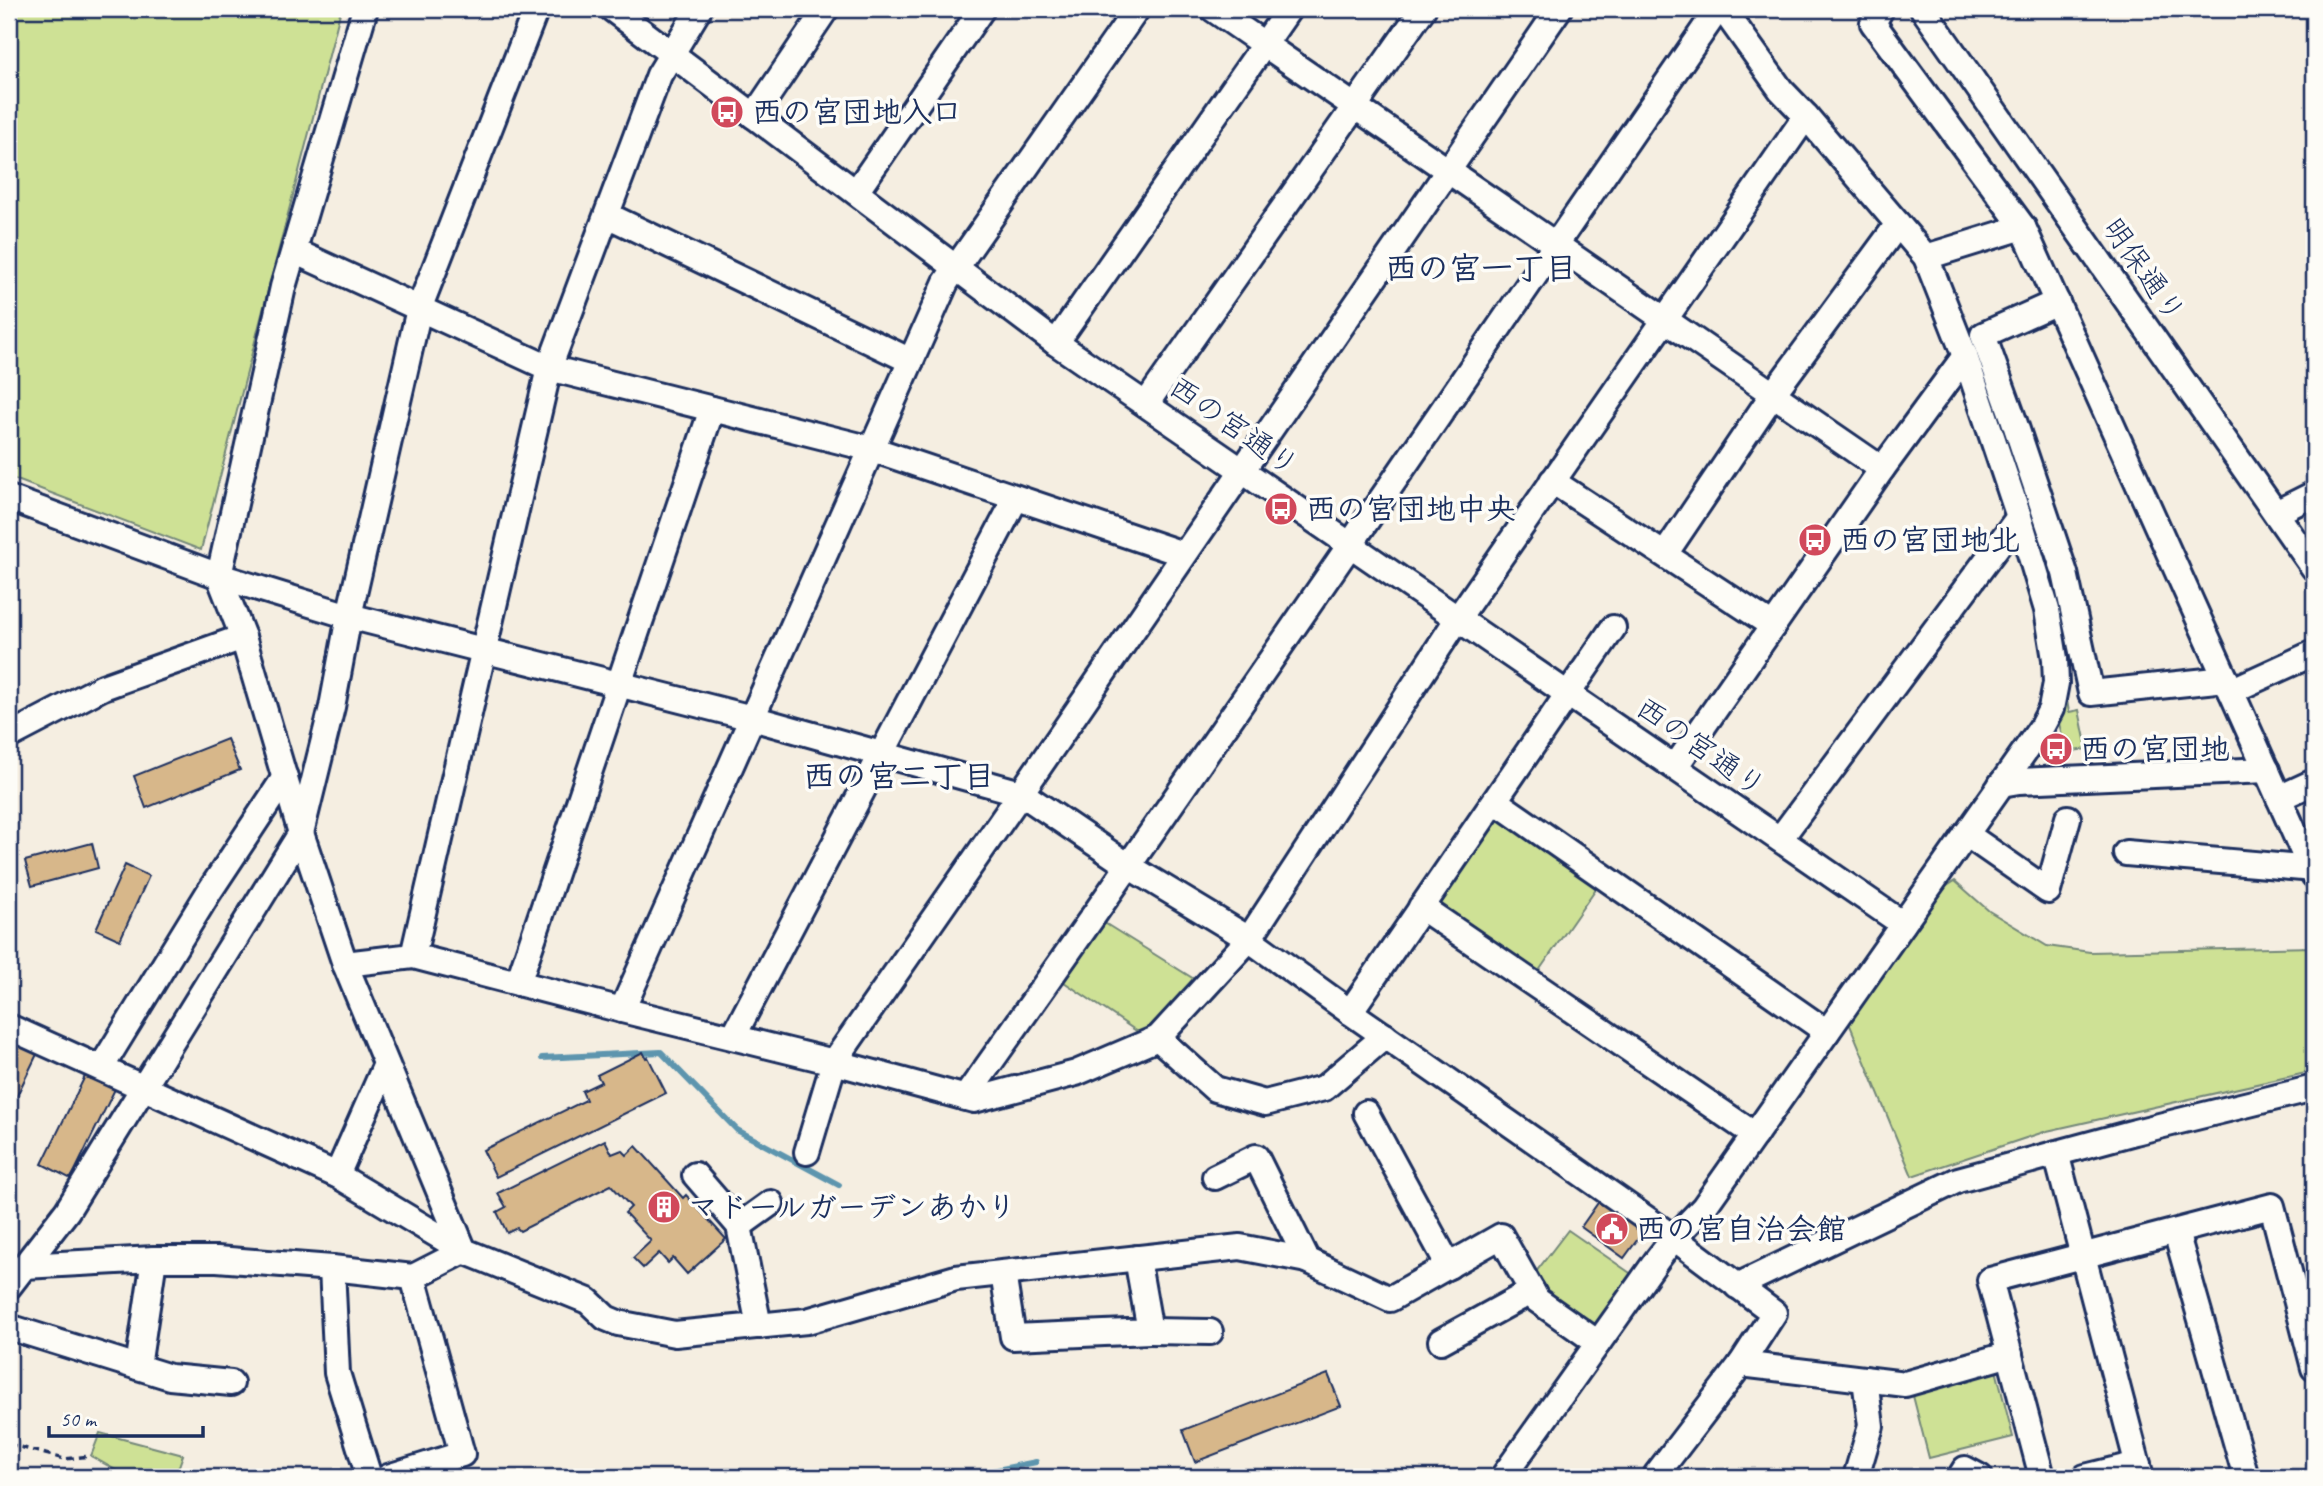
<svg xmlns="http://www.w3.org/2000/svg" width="2323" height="1486" viewBox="0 0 2323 1486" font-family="Caveat,'Klee One',sans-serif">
	<rect width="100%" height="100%" fill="#f5eee1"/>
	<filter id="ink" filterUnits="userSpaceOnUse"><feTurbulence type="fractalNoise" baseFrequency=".0143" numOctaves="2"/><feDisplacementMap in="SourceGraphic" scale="14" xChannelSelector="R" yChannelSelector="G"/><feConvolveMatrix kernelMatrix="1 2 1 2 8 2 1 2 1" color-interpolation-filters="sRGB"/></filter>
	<g filter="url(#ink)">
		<g fill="#cee195" stroke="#74887a" stroke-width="2">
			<polygon points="9,9 341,9 201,550 9,477"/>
			<polygon points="2065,689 2069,712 2079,710 2087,749 2066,752 2056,711"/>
			<polygon points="1502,815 1599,884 1536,975 1439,911 1435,896 1493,817"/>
			<polygon points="1955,881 1989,911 2047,946 2090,952 2314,947 2310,1072 2047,1131 1912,1176 1847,1018 1939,891"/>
			<polygon points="1098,919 1194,979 1156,1028 1141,1034 1058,978"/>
			<polygon points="1568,1230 1633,1275 1601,1322 1590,1324 1544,1293 1536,1272"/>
			<polygon points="1995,1366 2013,1437 1929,1458 1911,1388"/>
			<polygon points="100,1433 183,1455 175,1477 124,1477 119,1472 91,1456"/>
		</g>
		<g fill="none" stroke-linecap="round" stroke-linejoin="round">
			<g stroke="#5d95ae" stroke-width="6">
				<polyline points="542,1058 661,1052 737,1130 839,1185"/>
				<polyline points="962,1477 1036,1462"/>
			</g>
		</g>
		<g fill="#d7b78a" stroke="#1b2f5e" stroke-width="2">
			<polygon points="227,739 240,770 146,808 134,776"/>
			<polygon points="92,843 98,868 32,886 25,861"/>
			<polygon points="125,865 149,876 120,940 96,929"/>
			<polygon points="9,1038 39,1050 9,1112"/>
			<polygon points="643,1052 646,1058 648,1057 666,1093 496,1177 483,1150 586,1100 582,1091 601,1082 597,1075"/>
			<polygon points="87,1072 116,1087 71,1179 42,1164"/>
			<polygon points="605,1140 612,1154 622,1150 627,1155 636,1146 683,1198 686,1195 726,1239 687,1274 673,1258 668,1263 659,1253 643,1268 633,1258 651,1241 625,1213 631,1207 611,1185 520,1231 517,1228 507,1233 497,1212 506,1207 498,1193"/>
			<polygon points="1600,1200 1643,1232 1624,1258 1581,1227"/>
			<polygon points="1328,1374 1341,1406 1195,1462 1183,1430"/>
		</g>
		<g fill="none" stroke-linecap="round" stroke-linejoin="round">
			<defs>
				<g id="minor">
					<polyline points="365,9 283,287 219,576 243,637 301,833 345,964 464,1251 588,1301 606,1318 618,1323 675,1334 807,1321 956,1278 1240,1247 1307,1260 1390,1299 1501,1236 1537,1300 1598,1343"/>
					<polyline points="612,9 1056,343 1903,924"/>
					<polyline points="1213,9 1882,469"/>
					<polyline points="1881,9 1873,23 2023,227 2314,876"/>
					<polyline points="1923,9 2314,568"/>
					<polyline points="754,116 826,9"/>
					<polyline points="856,192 982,9"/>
					<polyline points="607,215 911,361"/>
					<polyline points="294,251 549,368 872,449 1183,554"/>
					<polyline points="1926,257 2023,227"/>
					<polyline points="2057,302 1983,335 2013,418 2065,573 2091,693 2226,679"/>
					<polyline points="1056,343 1289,9"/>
					<polyline points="1146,404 1423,9"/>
					<polyline points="1552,481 1773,626"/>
					<polyline points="9,498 219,576 349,616 752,718 1021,793 1130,867 1249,939 1158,1038 1076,1073 974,1100 834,1062 622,1010 413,956 345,964"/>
					<polyline points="2276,513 2314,494"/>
					<polyline points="1665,554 1773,394 1898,224"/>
					<polyline points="2231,691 2314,653"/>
					<polyline points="9,736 103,687 243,637"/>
					<polyline points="1675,767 1882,469 1965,356"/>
					<polyline points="2001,784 2019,781 2267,770"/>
					<polyline points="2279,798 2314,782"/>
					<polyline points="1495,801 1827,1032"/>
					<polyline points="1966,834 2048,891 2068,818"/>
					<polyline points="1780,839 2019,517"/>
					<polyline points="2126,853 2314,869"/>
					<polyline points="1421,907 1755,1135"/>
					<polyline points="413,956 549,368 659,75 699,9"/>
					<polyline points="518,983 712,409"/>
					<polyline points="622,1010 946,282 1137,9"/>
					<polyline points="1350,1012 1613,628"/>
					<polyline points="9,1027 337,1175 464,1251"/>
					<polyline points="733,1037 1016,498"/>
					<polyline points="1158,1038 1215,1089 1265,1103 1324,1088 1385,1036"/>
					<polyline points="101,1068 209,892 285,777"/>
					<path d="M965,1098C1221,738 1467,372 1718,9"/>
					<polyline points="1366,1113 1449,1266"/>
					<polyline points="807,1152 834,1062 1021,793 1559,9"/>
					<polyline points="2056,1153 2141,1477"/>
					<polyline points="337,1175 386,1064"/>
					<polyline points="695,1175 739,1226 759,1326"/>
					<polyline points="1215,1177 1256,1157 1307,1260"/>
					<polyline points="739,1226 771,1203"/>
					<polyline points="2176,1232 2246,1477"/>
					<polyline points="24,1266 154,1259 217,1259 332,1268 413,1277 464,1251"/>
					<polyline points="332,1268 337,1373 369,1477"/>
					<polyline points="1003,1273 1013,1337 1150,1331 1137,1258"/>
					<polyline points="9,1286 67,1211 301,833 332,707 349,616 419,309 536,9"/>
					<polyline points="1737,1286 1958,1180 2135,1132 2314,1088"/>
					<polyline points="9,1327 170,1377 231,1383"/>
					<polyline points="1150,1331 1210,1332"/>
					<polyline points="1441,1341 1532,1291"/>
					<polyline points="1741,1364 1905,1384 2010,1354"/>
					<polyline points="138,1367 154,1259"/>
					<polyline points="1656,1475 1741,1364 1774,1313 1674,1238 1350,1012 1249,939 1458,618 1806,116"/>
					<polyline points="388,1477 462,1454 413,1277"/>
					<polyline points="1503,1477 1657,1260 1674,1238 1704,1207 2041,728 2051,709 2056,683 2055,659 2047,610 2019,517 1965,356 1926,257 1806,116 1781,90 1723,9"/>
					<polyline points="1856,1477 1871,1426 1865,1379"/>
					<polyline points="1960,1477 1965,1469 1980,1477"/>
					<polyline points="2042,1477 1990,1280 2272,1206 2314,1368"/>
					<polyline points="2085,1477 2138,1464"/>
				</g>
			</defs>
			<use href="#minor" stroke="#1b2f5e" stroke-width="30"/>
			<polyline stroke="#1b2f5e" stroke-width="3.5" stroke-dasharray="7 5" stroke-linecap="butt" points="9,1444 64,1459 91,1456"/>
			<use href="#minor" stroke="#fdfcf7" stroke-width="24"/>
		</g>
	</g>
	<defs>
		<symbol id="bus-disc" viewBox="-11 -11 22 22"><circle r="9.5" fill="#d1495b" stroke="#fdfcf7"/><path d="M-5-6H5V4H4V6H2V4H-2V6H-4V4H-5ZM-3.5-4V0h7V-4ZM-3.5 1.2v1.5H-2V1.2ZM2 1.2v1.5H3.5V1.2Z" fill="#fff"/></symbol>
		<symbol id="building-disc" viewBox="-11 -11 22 22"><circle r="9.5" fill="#d1495b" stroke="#fdfcf7"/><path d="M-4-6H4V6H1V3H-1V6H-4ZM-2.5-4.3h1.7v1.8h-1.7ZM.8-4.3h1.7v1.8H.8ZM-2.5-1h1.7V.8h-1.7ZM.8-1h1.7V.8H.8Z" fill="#fff"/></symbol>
		<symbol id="civic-disc" viewBox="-11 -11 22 22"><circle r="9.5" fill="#d1495b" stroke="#fdfcf7"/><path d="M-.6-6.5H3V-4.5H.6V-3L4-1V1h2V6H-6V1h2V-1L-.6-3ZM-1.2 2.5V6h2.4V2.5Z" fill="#fff"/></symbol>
	</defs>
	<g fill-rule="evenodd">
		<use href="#bus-disc" x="708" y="93" width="38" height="38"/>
		<use href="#bus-disc" x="1262" y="490" width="38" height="38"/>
		<use href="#bus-disc" x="1796" y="521" width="38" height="38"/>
		<use href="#bus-disc" x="2037" y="730" width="38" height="38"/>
		<use href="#building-disc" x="645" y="1188" width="38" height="38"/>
		<use href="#civic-disc" x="1593" y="1210" width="38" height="38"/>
	</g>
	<g text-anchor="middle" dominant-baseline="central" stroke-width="7" stroke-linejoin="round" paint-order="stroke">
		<g font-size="30" font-weight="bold" fill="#1b2f5e" stroke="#fdfcf7" text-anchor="start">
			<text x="752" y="112">西の宮団地入口</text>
			<text x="1306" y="509">西の宮団地中央</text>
			<text x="1840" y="540">西の宮団地北</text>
			<text x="2080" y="749">西の宮団地</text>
			<text x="688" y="1207">マドールガーデンあかり</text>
			<text x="1636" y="1229">西の宮自治会館</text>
		</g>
		<g font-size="30" fill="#1b2f5e" stroke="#fdfcf7">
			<text transform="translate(2144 270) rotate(55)">明保通り</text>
			<text transform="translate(1234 426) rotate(35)">西の宮通り</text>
			<text transform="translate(1701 747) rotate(35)">西の宮通り</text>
		</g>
		<g font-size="32" font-weight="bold" fill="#1b2f5e" stroke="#fdfcf7">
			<text x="1481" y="268">西の宮一丁目</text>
			<text x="899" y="776">西の宮二丁目</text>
		</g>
	</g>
	<rect width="2323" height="1486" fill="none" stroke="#fdfcf7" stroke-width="35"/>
	<rect x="18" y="18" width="2288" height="1451" fill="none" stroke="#1b2f5e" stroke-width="2.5" filter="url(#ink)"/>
	<path d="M49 1426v10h154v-10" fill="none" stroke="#1b2f5e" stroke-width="3.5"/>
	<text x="60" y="1426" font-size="21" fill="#1b2f5e" stroke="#fdfcf7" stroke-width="5" paint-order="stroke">50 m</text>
</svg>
